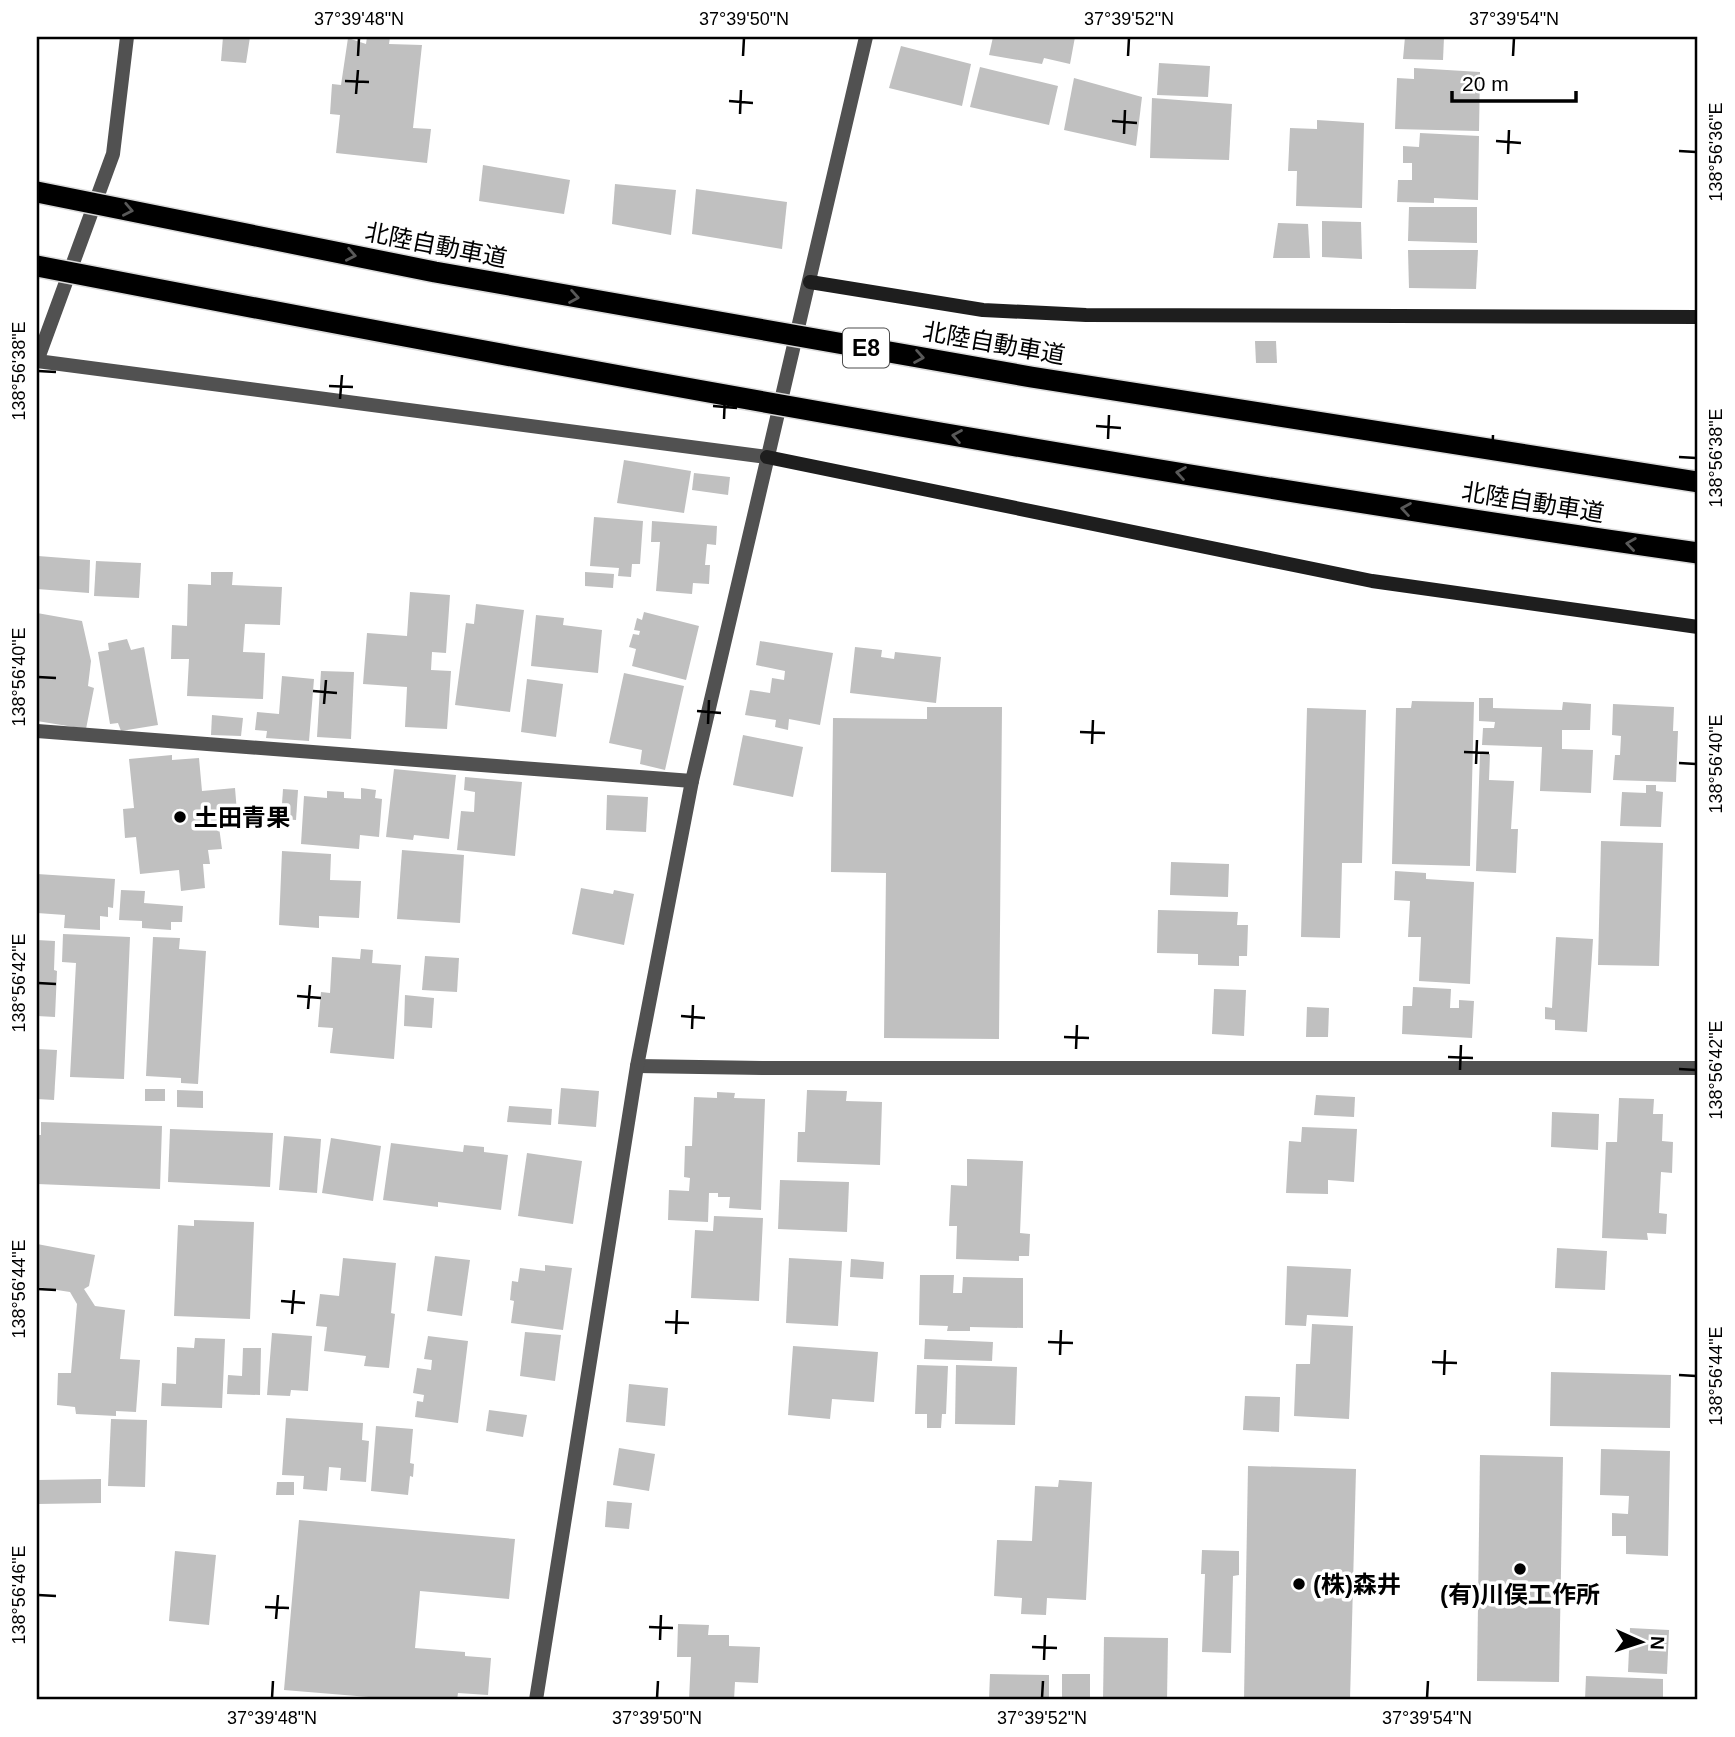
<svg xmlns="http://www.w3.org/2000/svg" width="1735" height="1737" viewBox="0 0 1735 1737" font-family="Arial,'Noto Sans JP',sans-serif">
	<rect width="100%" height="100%" fill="#fff"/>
	<g fill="#c0c0c0">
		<polygon points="223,37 250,37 246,63 221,61"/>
		<polygon points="367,37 390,37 389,44 422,45 413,128 431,129 427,163 336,153 340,115 330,114 332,84 341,85 348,38 366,44"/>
		<polygon points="993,37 1075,37 1070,64 1044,58 1042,64 989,55"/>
		<polygon points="1405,37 1444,37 1443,60 1403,59"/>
		<polygon points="901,46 971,64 962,106 889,88"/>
		<polygon points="1159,63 1210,66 1208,97 1157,95"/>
		<polygon points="980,67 1058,86 1049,125 970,107"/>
		<polygon points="1414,68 1480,72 1479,131 1395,129 1397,78 1414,79"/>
		<polygon points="1074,78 1142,97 1136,146 1064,130"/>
		<polygon points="1152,98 1232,104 1229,160 1150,158"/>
		<polygon points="1317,120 1364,123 1362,208 1296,206 1297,171 1288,171 1290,128 1317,129"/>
		<polygon points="1420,133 1479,136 1478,200 1434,198 1434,203 1397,202 1398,180 1412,180 1412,163 1403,163 1403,146 1419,147"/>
		<polygon points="483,165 570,180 564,214 479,201"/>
		<polygon points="615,184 676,190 671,235 612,224"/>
		<polygon points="696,189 787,202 782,249 692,234"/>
		<polygon points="1409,207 1477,207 1477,243 1408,241"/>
		<polygon points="1322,221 1361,222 1362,259 1322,257"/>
		<polygon points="1278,223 1308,224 1310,258 1273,258"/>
		<polygon points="1408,250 1478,250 1476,289 1409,288"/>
		<polygon points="1255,341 1276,341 1277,363 1256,363"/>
		<polygon points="624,460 691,471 684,513 617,503"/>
		<polygon points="694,473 730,477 728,495 692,490"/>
		<polygon points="594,517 643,521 640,564 632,564 631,577 618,576 619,568 590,566"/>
		<polygon points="652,521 717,526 716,545 707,544 705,565 710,565 709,584 693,583 692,594 656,591 660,542 651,542"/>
		<polygon points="38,556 90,560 89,593 37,589"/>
		<polygon points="96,561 141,563 139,598 94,596"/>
		<polygon points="211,572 233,572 232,585 282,587 280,625 245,624 243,652 265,653 263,699 187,696 189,659 171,659 172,625 187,626 188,584 211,585"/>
		<polygon points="585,572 614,574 613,588 585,586"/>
		<polygon points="410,592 450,595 446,653 432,652 431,670 451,671 447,729 405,727 407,687 363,684 367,633 407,636"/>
		<polygon points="476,604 524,610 510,712 455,705 466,623 474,624"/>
		<polygon points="644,612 699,626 686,680 632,666 636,649 629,647 633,634 639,635 640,631 634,630 637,618 642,620"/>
		<polygon points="37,613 82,621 91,661 88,686 94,688 86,729 37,721"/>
		<polygon points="536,615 564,618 563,625 602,630 598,673 531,666"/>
		<polygon points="127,639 131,650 144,647 158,725 121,731 118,723 110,724 98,652 109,650 108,643"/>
		<polygon points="760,641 833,653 820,725 789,719 788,730 775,727 776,720 745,715 750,690 770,693 772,678 784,680 785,671 756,665"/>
		<polygon points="855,647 882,650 881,657 894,659 895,652 941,657 936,703 850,693"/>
		<polygon points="321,671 354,672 351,739 317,737"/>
		<polygon points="624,673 684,686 665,770 640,764 642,750 609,743"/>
		<polygon points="282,676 314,679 309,741 266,738 267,731 255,730 257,712 279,714"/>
		<polygon points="527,679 563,684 556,737 521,732"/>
		<polygon points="1479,698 1493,698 1493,708 1562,710 1563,702 1591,704 1590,730 1562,730 1562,749 1593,750 1591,793 1540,791 1542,747 1482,745 1483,728 1494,728 1495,722 1479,721"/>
		<polygon points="1412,701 1474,702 1470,866 1392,864 1396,708 1411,708"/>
		<polygon points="1613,704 1674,707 1673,731 1678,731 1676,782 1613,780 1615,755 1620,755 1621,736 1612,735"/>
		<polygon points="927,707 1002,707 999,1039 884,1038 886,873 831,872 833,718 927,719"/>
		<polygon points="1307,708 1366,710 1362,863 1342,863 1340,938 1301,937"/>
		<polygon points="212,715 243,718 241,736 211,735"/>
		<polygon points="743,735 803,747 793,797 733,785"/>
		<polygon points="1480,753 1490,754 1489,780 1514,781 1511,829 1518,829 1516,873 1476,871"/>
		<polygon points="172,755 172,760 199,758 202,791 235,788 238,825 219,827 222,849 208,850 210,864 203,864 205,888 181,891 179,870 140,874 136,837 125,838 123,809 134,808 129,759"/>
		<polygon points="394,769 456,775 449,839 414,835 413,840 386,837"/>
		<polygon points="465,777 522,782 515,856 457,850 461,811 474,812 475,792 464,790"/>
		<polygon points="1646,785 1656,785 1656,791 1663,792 1661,827 1620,826 1622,792 1646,793"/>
		<polygon points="361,788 376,790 375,798 382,799 379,837 360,835 359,849 301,844 304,796 327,798 327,791 344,792 344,798 361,799"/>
		<polygon points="283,789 298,790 296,820 281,819"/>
		<polygon points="607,795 648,797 646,832 606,830"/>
		<polygon points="1601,841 1663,843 1659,966 1598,965"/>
		<polygon points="402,850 464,855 460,923 397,919"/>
		<polygon points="282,851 331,854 330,880 361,881 359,918 319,916 319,928 279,925"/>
		<polygon points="1171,862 1229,864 1228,897 1170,895"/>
		<polygon points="1395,871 1426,873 1426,879 1474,882 1470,984 1419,981 1421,937 1408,937 1410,901 1394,900"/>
		<polygon points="37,874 115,879 113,908 108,907 108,917 100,916 100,930 64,928 65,915 37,913"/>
		<polygon points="581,888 613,894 614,890 634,894 624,945 572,934"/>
		<polygon points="121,890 145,891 144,903 183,906 182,922 171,922 171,930 142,928 142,921 119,920"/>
		<polygon points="1158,910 1238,912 1237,925 1248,925 1247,956 1239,956 1239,966 1198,965 1198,954 1157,953"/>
		<polygon points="63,934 130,937 124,1079 70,1077 76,963 62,962"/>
		<polygon points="153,937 180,938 179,949 206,951 198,1084 181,1083 181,1078 146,1076"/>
		<polygon points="1556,937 1593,939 1587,1032 1555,1030 1555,1020 1545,1019 1545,1007 1552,1008"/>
		<polygon points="37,940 55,941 54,970 57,971 55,1017 37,1016"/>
		<polygon points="361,949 373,950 372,963 401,965 394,1059 330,1053 333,1028 318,1027 321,992 330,993 332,957 360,959"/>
		<polygon points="425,956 459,958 457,992 422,990"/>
		<polygon points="1413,987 1451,989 1450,1008 1459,1008 1459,1000 1474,1001 1472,1038 1402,1034 1403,1006 1412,1006"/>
		<polygon points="1214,989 1246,990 1244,1036 1212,1034"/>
		<polygon points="405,995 434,998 432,1028 404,1026"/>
		<polygon points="1307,1007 1329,1008 1328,1037 1306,1037"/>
		<polygon points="37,1049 57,1050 54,1100 37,1099"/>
		<polygon points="561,1088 599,1091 596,1127 558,1124"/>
		<rect x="145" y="1089" width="20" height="12"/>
		<polygon points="177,1090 203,1091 203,1108 177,1107"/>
		<polygon points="807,1090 847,1091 846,1101 882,1102 880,1165 797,1162 798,1132 805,1132"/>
		<polygon points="717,1092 735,1093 734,1098 765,1099 761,1210 729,1208 730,1197 718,1197 718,1193 709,1193 708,1222 668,1220 669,1190 689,1191 690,1178 684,1177 685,1146 692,1146 694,1097 717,1098"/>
		<polygon points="1316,1095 1355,1097 1354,1117 1314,1115"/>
		<polygon points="1619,1098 1654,1099 1653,1114 1663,1114 1662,1141 1673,1142 1672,1173 1661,1172 1659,1213 1667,1214 1666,1234 1647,1233 1648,1240 1602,1238 1606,1142 1617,1142"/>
		<polygon points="509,1106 552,1109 551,1125 507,1122"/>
		<polygon points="1552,1112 1599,1114 1598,1150 1551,1147"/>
		<polygon points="41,1122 162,1126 160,1189 37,1184 37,1135 41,1135"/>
		<polygon points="1302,1127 1357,1129 1354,1182 1328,1180 1328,1194 1286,1193 1289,1141 1301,1142"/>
		<polygon points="170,1129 273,1133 270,1187 168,1182"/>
		<polygon points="284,1136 321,1139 317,1193 279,1190"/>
		<polygon points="331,1138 381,1146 373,1201 322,1193"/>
		<polygon points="391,1143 463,1152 464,1145 484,1147 484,1152 508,1155 501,1210 438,1202 438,1207 383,1200"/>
		<polygon points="527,1153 582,1161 573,1224 518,1216"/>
		<polygon points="967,1159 1023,1161 1020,1233 1030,1234 1029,1256 1019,1256 1019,1261 956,1259 957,1226 949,1226 951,1185 967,1186"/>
		<polygon points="780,1180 849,1182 847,1232 778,1229"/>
		<polygon points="714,1216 763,1218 759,1301 691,1298 695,1230 713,1231"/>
		<polygon points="194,1220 254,1222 250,1319 174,1316 178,1225 194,1226"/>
		<polygon points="37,1244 95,1255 89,1286 84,1289 95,1306 125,1310 120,1359 140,1360 136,1412 116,1411 116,1416 76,1414 75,1407 57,1405 58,1373 71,1373 77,1304 70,1292 37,1287"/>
		<polygon points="1557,1248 1607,1251 1605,1290 1555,1288"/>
		<polygon points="435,1256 470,1260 462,1316 427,1311"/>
		<polygon points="343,1258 396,1263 391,1313 395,1314 389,1368 364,1366 366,1356 324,1351 327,1327 316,1326 320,1294 339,1296"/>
		<polygon points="789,1258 842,1261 838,1326 786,1323"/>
		<polygon points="851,1259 884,1262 883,1279 850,1277"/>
		<polygon points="545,1265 572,1268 563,1330 511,1323 514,1301 510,1300 512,1281 518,1282 520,1268 545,1271"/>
		<polygon points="1287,1266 1351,1269 1348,1317 1307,1315 1306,1326 1285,1325"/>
		<polygon points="920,1275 954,1275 953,1293 962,1293 963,1277 1023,1278 1023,1328 970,1327 970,1331 947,1331 948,1326 919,1325"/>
		<polygon points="1312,1324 1353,1326 1349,1419 1294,1416 1296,1364 1310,1364"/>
		<polygon points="525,1332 561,1335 555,1381 520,1376"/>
		<polygon points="272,1333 312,1336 308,1391 291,1390 290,1396 267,1395"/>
		<polygon points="428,1336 468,1341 458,1423 415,1417 417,1401 423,1402 424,1395 413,1393 417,1368 431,1370 432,1360 424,1359"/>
		<polygon points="195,1338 225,1339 222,1408 161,1406 162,1383 176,1384 177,1347 194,1348"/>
		<polygon points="925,1339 993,1342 992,1361 924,1359"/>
		<polygon points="793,1346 878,1352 874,1402 832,1399 830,1419 788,1415"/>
		<polygon points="243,1348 261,1348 260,1395 227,1394 228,1375 242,1376"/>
		<polygon points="917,1365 948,1366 946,1414 942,1414 941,1428 927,1428 927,1414 915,1414"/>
		<polygon points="956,1365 1017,1367 1015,1425 955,1424"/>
		<polygon points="1551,1372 1671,1375 1670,1428 1550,1426"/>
		<polygon points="629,1384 668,1388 665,1426 626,1422"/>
		<polygon points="1245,1396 1280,1397 1279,1432 1243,1430"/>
		<polygon points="489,1410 527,1415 523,1437 486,1431"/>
		<polygon points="286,1418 363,1423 362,1440 369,1441 366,1482 340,1480 341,1468 329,1467 327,1491 303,1489 304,1476 282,1475"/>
		<polygon points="111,1419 147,1420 145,1487 108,1486"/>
		<polygon points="376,1426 413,1429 410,1463 414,1464 413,1477 410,1476 408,1495 371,1491"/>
		<polygon points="619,1448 655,1454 649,1491 613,1485"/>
		<polygon points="1601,1449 1670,1451 1668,1556 1626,1554 1626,1536 1612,1536 1612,1513 1628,1514 1629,1496 1600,1495"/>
		<polygon points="1480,1455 1563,1457 1559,1682 1477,1681"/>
		<polygon points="1248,1466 1356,1469 1350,1700 1244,1700"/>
		<polygon points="101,1479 101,1503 37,1504 37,1480"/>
		<polygon points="1059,1480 1092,1482 1086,1600 1047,1598 1046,1615 1021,1614 1022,1598 994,1596 997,1540 1032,1541 1035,1486 1058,1487"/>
		<polygon points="277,1482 294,1482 294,1495 276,1495"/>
		<polygon points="607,1501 632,1503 629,1529 605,1527"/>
		<polygon points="299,1520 515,1539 509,1599 420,1591 415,1648 465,1652 465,1656 491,1658 488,1695 458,1693 457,1700 405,1700 284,1690"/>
		<polygon points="1202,1550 1239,1551 1239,1575 1233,1576 1231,1653 1202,1652 1205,1574 1201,1574"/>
		<polygon points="175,1551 216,1555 209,1625 169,1621"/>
		<polygon points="678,1624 709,1625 708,1635 729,1635 729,1646 760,1647 758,1683 735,1682 734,1700 689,1700 691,1657 677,1657"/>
		<polygon points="1630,1628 1669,1630 1667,1674 1628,1672"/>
		<polygon points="1104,1637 1168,1638 1167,1700 1103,1700"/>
		<polygon points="990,1674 1049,1675 1049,1700 989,1700"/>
		<rect x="1062" y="1674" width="28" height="26"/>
		<polygon points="1586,1676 1663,1679 1663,1700 1585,1700"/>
	</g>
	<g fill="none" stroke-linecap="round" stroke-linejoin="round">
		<g stroke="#515151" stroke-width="14">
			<polyline points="37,361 767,457"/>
			<polyline points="37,361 113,154 127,37"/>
			<polyline points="37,731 692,781"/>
			<polyline points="637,1066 762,1068 1698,1068"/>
			<polyline points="536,1700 637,1066 692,781 866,37"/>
		</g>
		<g stroke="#1e1e1e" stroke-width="14">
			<polyline points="810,282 983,310 1086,315 1698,317"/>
			<polyline points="767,457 1372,581 1698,627"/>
		</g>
		<defs>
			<g id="highway-bridge">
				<polyline points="37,192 435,272 1031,377 1698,482"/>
				<path d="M37,266C589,373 1142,474 1698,553"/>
			</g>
		</defs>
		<use href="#highway-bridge" stroke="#dbdbdb" stroke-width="24" stroke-linecap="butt"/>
		<use href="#highway-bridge" stroke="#000" stroke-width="21"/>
	</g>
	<defs><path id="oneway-chevron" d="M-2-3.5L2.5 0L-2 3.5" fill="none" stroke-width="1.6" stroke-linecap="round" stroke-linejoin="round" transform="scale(1.75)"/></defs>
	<g stroke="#595959">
		<use href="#oneway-chevron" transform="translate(128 210) rotate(11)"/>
		<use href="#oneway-chevron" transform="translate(351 255) rotate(11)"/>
		<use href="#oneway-chevron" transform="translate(574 297) rotate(10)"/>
		<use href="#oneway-chevron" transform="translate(919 357) rotate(10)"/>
		<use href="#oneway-chevron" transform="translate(957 436) rotate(-170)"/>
		<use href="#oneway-chevron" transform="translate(1181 473) rotate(-171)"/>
		<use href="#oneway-chevron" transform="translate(1406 509) rotate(-171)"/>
		<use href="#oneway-chevron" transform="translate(1631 544) rotate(-172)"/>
	</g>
	<path fill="none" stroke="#000" stroke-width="2.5" d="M358,56L359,38M743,56L744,38M1128,56L1129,38M1513,56L1514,38M345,81L369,82M356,94L358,70M729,101L753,103M740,114L741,90M1112,121L1137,123M1124,134L1125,110M1496,141L1521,143M1679,151L1696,152M1508,154L1509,130M38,371L56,372M329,386L353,387M340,399L342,375M713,406L737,408M724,419L725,395M1096,426L1121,428M1108,439L1109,415M1480,447L1505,448M1679,457L1696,458M1492,459L1493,435M38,677L56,678M313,691L337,693M324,704L326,680M697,711L721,713M708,724L709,700M1080,732L1105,733M1092,744L1093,720M1464,752L1489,753M1679,763L1696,764M1476,764L1477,740M38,983L56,984M297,996L321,998M308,1009L310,985M681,1016L705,1018M692,1029L693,1005M1064,1037L1089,1038M1076,1049L1077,1025M1448,1057L1473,1058M1679,1069L1696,1070M1460,1070L1461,1045M38,1289L56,1290M281,1301L305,1303M292,1314L294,1290M665,1322L689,1323M676,1334L677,1310M1048,1342L1073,1343M1060,1355L1061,1330M1432,1362L1457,1363M1444,1375L1445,1350M1679,1375L1696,1376M38,1595L56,1596M265,1607L289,1608M276,1619L278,1595M649,1627L673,1628M660,1640L661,1615M1032,1647L1057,1648M1044,1660L1045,1635M272,1698L273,1681M657,1698L658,1681M1042,1698L1043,1681M1427,1698L1428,1681"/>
	<g fill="#000" stroke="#fff" stroke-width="2.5">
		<circle cx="180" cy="817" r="7"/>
		<circle cx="1520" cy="1569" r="7"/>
		<circle cx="1299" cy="1584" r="7"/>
	</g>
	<g text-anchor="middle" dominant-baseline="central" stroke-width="7" stroke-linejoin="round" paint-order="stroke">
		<rect fill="#fff" stroke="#4c4c4c" stroke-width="2" x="843" y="328.5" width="46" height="39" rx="5"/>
		<g font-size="23" font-weight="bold" fill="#000">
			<text x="866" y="348">E8</text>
		</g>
		<g font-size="24" fill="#000" stroke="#fff">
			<text transform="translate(436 245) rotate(11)">北陸自動車道</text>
			<text transform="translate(994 343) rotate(10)">北陸自動車道</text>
			<text transform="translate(1533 502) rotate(9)">北陸自動車道</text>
		</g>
		<g font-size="24" font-weight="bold" fill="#000" stroke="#fff" text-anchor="start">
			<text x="194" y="817">土田青果</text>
			<text x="1313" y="1584">(株)森井</text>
			<text x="1520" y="1594" text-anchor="middle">(有)川俣工作所</text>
		</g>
	</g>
	<rect width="1735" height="1737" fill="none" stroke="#ffffff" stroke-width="77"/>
	<g transform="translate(1641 1642) rotate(93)" stroke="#ffffff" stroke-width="5" paint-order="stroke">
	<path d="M0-5L12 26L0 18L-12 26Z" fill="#000000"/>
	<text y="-10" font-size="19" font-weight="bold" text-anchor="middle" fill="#000000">N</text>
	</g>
	<path d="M1452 91v10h124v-10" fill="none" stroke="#000000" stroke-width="3.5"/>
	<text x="1462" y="91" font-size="21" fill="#000000" stroke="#ffffff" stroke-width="5" paint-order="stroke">20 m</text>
	<rect x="38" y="38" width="1658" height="1660" fill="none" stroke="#000" stroke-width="2.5"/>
	<g font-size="18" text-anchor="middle" fill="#000">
		<text x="359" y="25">37°39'48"N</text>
		<text x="744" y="25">37°39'50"N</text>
		<text x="1129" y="25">37°39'52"N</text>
		<text x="1514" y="25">37°39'54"N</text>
		<text transform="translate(1716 152) rotate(-90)" y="6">138°56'36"E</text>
		<text transform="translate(19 371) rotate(-90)" y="6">138°56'38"E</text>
		<text transform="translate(1716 458) rotate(-90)" y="6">138°56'38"E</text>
		<text transform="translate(19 677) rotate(-90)" y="6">138°56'40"E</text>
		<text transform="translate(1716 764) rotate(-90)" y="6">138°56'40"E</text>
		<text transform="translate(19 983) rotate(-90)" y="6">138°56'42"E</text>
		<text transform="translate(1716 1070) rotate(-90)" y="6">138°56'42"E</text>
		<text transform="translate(19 1289) rotate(-90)" y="6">138°56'44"E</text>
		<text transform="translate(1716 1376) rotate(-90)" y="6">138°56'44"E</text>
		<text transform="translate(19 1595) rotate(-90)" y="6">138°56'46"E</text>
		<text x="272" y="1724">37°39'48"N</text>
		<text x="657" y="1724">37°39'50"N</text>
		<text x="1042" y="1724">37°39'52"N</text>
		<text x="1427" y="1724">37°39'54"N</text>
	</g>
</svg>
